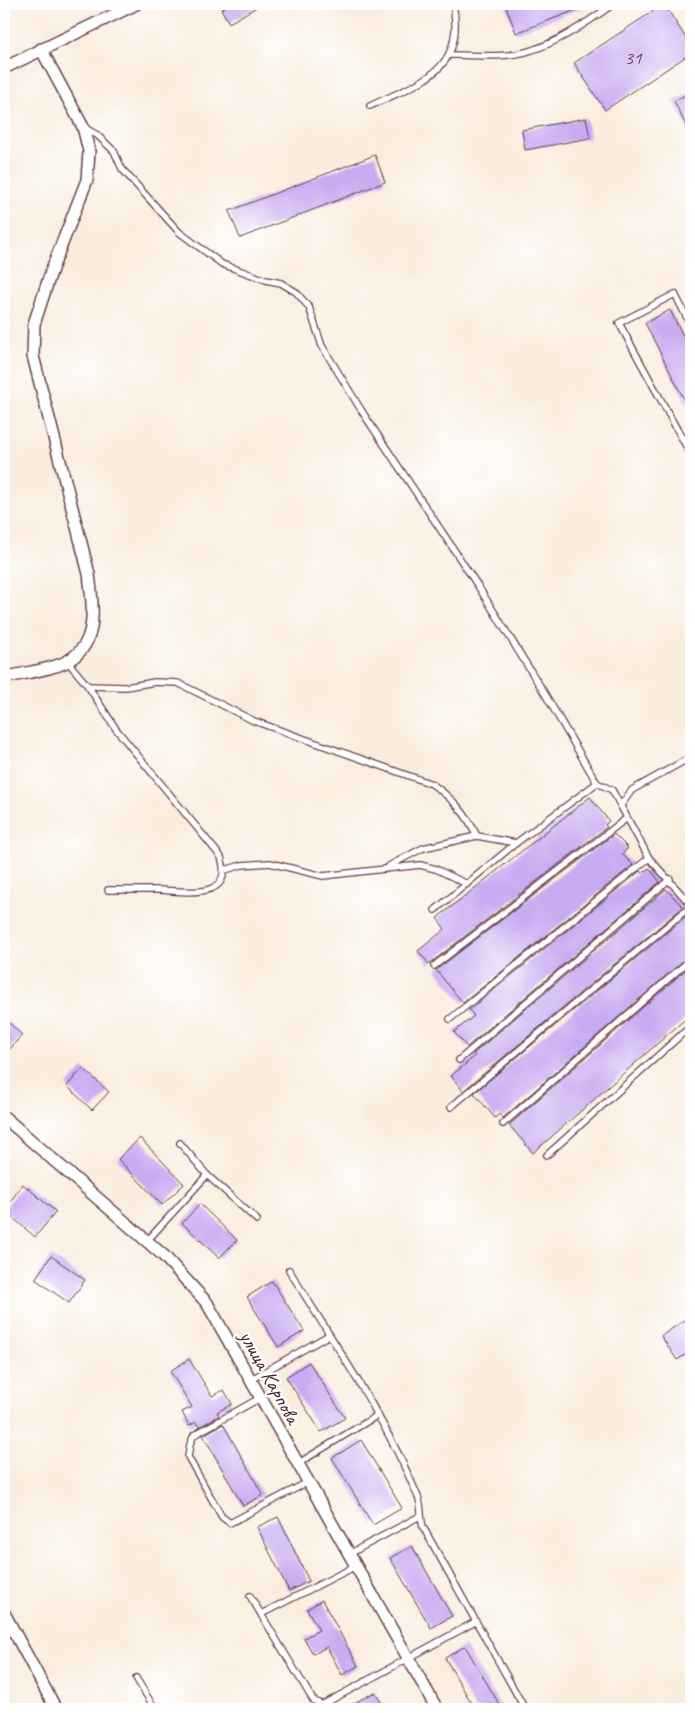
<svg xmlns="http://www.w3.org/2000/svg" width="695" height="1713" viewBox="0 0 695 1713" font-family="Caveat,sans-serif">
	<rect width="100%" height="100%" fill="#fff"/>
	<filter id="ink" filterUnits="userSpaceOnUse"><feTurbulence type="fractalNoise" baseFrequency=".02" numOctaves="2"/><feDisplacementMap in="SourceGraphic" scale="10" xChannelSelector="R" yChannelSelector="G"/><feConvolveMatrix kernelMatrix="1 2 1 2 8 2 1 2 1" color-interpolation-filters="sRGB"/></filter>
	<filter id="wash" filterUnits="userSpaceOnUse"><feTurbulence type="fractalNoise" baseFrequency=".0096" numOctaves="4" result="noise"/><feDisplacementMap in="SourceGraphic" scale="20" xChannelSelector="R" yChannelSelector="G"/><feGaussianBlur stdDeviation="1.12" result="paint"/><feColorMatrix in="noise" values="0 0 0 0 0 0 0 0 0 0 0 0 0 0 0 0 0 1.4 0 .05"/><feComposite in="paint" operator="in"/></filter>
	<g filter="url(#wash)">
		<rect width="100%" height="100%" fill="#f9edde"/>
		<g id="blocks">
			<g fill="#c8abf1">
				<polygon points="230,4 262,4 229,23 221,9"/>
				<polygon points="505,4 589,4 589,5 516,33"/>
				<polygon points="664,4 691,46 691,53 605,110 574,63"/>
				<polygon points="691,92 691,136 674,101"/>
				<polygon points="586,118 590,138 525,150 522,130"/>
				<polygon points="375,155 385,182 240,238 229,211"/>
				<polygon points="670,310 691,351 691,413 645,323"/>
				<polygon points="590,797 609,821 605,825 607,827 429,964 418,951 445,929 437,918"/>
				<polygon points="614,834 628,848 622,854 633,865 463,1003 436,970"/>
				<polygon points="649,868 660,882 467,1047 454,1032 474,1016 469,1010 640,871 642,873"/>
				<polygon points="666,889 683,907 463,1091 451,1076 475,1056 473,1054"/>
				<polygon points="689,914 691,916 691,954 503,1118 499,1114 495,1118 474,1093"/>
				<polygon points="691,965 691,1014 533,1153 509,1125"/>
				<polygon points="4,1018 22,1035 4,1056"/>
				<polygon points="83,1068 109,1092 92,1110 67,1086"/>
				<polygon points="140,1138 184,1184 162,1205 118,1159"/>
				<polygon points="23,1184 56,1212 35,1237 4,1210"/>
				<polygon points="200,1204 237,1240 219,1258 182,1223"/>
				<polygon points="51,1256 85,1280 69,1303 35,1279"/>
				<polygon points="272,1281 304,1331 278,1347 247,1297"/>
				<polygon points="691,1316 691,1351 677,1360 661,1336"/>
				<polygon points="189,1359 212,1396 224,1390 232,1404 217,1412 219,1416 199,1427 196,1422 189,1426 182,1412 192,1407 170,1371"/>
				<polygon points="309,1362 345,1418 321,1432 286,1377"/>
				<polygon points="223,1424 263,1495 243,1506 203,1435"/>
				<polygon points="361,1440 402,1508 373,1525 332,1458"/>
				<polygon points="278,1517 309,1581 289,1591 257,1527"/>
				<polygon points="412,1546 452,1616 431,1628 390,1558"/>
				<polygon points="322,1600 358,1666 342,1675 327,1647 313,1654 304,1638 319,1630 307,1609"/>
				<polygon points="465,1646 502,1709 475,1709 445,1658"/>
				<polygon points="375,1692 385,1709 343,1709"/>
			</g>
		</g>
	</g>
	<g filter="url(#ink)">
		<use href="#blocks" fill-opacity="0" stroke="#643e46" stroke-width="1"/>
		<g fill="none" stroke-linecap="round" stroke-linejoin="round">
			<defs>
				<g id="lane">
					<path d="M451,55C477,55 507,59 532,50C562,41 588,21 614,4"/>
					<path d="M370,106C421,82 466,71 453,4"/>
					<polyline points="85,128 97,135 114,151 122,169 179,232 222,264 266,280 281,283 296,292 309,307 322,346 363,413 478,586 545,694 597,783 612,790 649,858 691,905"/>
					<polyline points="691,326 675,294 619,323 691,455"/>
					<path d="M67,661L88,686L116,729L221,857C235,901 185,891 159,890C142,890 125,890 108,890"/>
					<path d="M88,686L126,687L155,682L178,683L254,721L432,784C453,799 466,813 477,836"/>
					<polyline points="621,805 632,790 691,757"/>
					<polyline points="389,866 423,848 477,836 516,843"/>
					<polyline points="225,870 242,865 270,863 323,876 420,865 436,869 467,884"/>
					<polyline points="435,910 516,843 597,783"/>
					<polyline points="434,966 627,818"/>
					<polyline points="450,1019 649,858"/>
					<polyline points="459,1060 670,879"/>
					<polyline points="451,1107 691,906"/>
					<polyline points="503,1124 691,959"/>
					<polyline points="180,1143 207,1175 257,1220"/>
					<polyline points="547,1155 691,1026"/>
					<polyline points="147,1241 207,1175"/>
					<path d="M289,1270C334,1343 385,1417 418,1497C422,1505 420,1517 423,1527L525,1709"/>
					<polyline points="250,1380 329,1335"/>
					<polyline points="260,1398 194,1435 190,1444 188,1457 222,1517 230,1523 308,1482"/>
					<polyline points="297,1464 378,1415"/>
					<polyline points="349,1554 420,1516"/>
					<polyline points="250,1596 313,1700 322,1705 475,1622"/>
					<polyline points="261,1614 356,1566"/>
					<polyline points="136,1678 155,1709"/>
				</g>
				<g id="street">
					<polyline points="4,68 136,4"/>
					<path d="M4,678C19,674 34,672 49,668C100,656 94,615 89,574L33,356L34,324L52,269L87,180L89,151L83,127L41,49"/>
					<polyline points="4,1117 164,1256 207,1303 437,1709"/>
					<polyline points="4,1613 56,1709"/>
				</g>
			</defs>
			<use href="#lane" stroke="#643e46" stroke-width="8"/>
			<use href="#street" stroke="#643e46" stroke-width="14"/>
			<use href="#lane" stroke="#fff" stroke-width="5.5"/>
			<use href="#street" stroke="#fff" stroke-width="11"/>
		</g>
	</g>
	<g text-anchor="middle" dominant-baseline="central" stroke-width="4.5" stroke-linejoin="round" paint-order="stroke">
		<g font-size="19" fill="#6a425c">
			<text x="633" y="58">31</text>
		</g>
		<g font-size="21" fill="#4a1f2b" stroke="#fff">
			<text transform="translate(270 1377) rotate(61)">улица Карпова</text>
		</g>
	</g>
	<rect width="695" height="1713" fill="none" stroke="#fff" stroke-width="20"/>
</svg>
